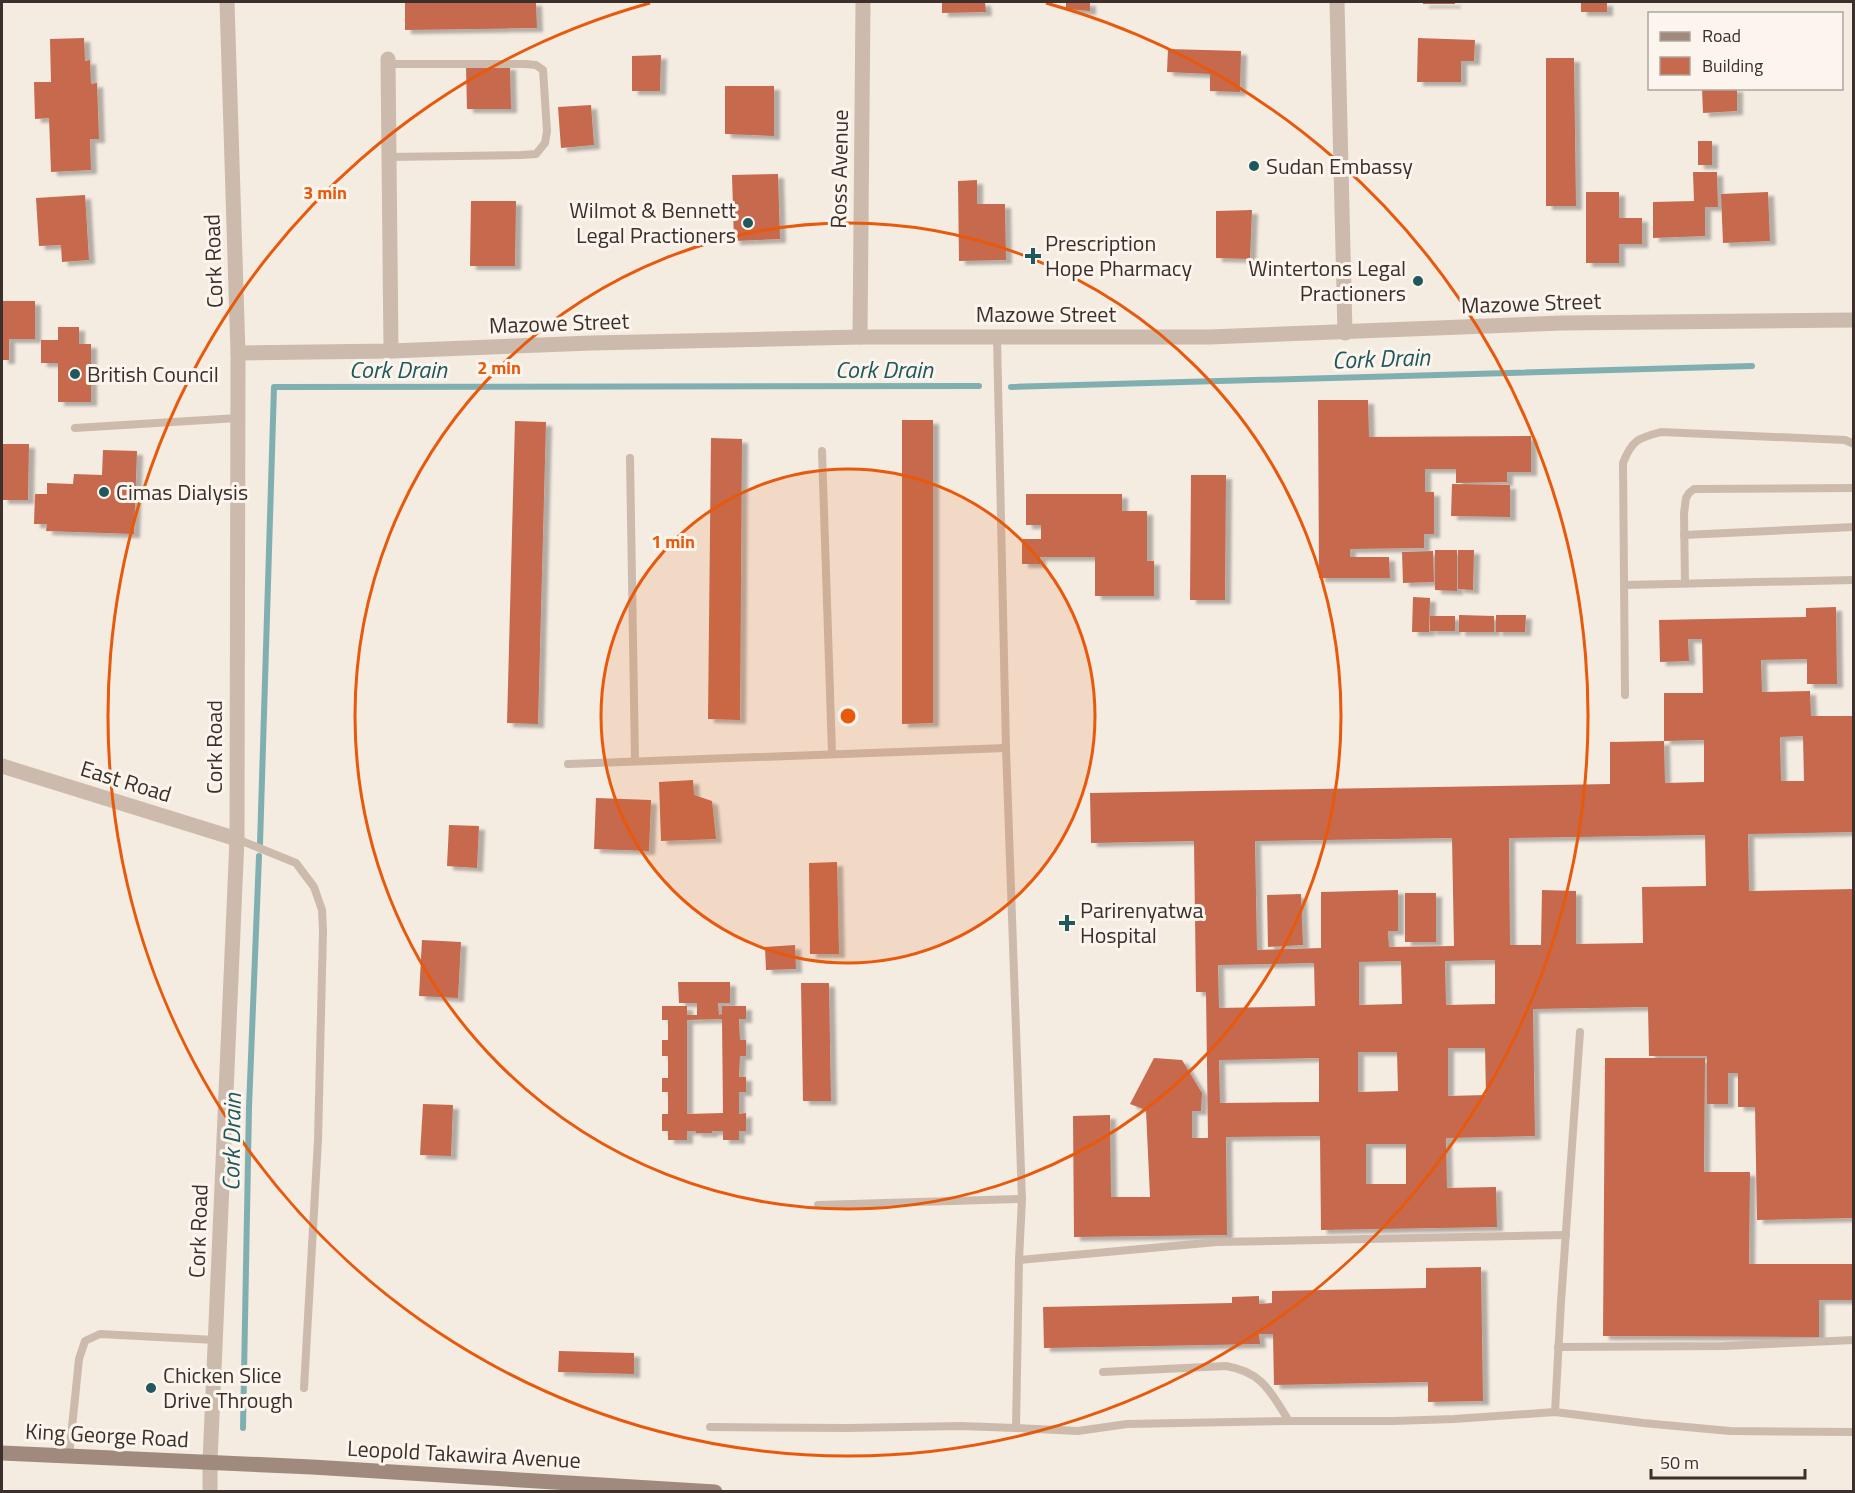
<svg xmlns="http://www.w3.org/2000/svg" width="1855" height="1493" viewBox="0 0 1855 1493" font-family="'Titillium Web',sans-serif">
	<defs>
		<filter id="shadow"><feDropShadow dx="6" dy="4" stdDeviation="1.5" flood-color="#0004"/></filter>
	</defs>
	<rect width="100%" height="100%" fill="#f4ebe1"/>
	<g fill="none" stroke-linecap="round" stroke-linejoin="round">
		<g stroke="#80afb1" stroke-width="6">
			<polyline points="1011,387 1752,366"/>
			<polyline points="260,844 274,387 979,386"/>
			<polyline points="243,1428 249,1107 259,856"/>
		</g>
	</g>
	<g fill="#c6694d" fill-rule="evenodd" filter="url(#shadow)">
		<polygon points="405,2 536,2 537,28 405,30"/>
		<polygon points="942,2 985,2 986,12 942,13"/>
		<polygon points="1066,2 1090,2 1090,11 1066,9"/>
		<rect x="1423" y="2" width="32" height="2"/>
		<rect x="1581" y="2" width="26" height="10"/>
		<polygon points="84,38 85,61 90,60 91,84 97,83 99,139 90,139 91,170 51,172 49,118 35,119 34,82 51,82 50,39"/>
		<polygon points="1418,38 1475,40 1474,61 1461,61 1461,82 1417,82"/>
		<polygon points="1168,49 1241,51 1240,92 1210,91 1210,74 1167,72"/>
		<polygon points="661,55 660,91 632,91 632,56"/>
		<polygon points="1546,58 1574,58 1576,206 1546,206"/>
		<polygon points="510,66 511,109 467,109 466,67"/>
		<polygon points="725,86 774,86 774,136 725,134"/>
		<polygon points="1702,88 1737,88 1737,111 1703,113"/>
		<polygon points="591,105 594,145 561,148 558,107"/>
		<rect x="1698" y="141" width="14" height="24"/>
		<polygon points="1693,172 1717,172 1718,207 1705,207 1705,236 1653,238 1653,202 1694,201"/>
		<polygon points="778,174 780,239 734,241 732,175"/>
		<polygon points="977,180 977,204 1005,204 1006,260 959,261 958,181"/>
		<polygon points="1586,192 1619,192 1619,218 1642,218 1642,244 1619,244 1619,263 1586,263"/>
		<polygon points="1768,192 1770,241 1723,243 1721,194"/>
		<polygon points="85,195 89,260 62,262 61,245 39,246 36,198"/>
		<polygon points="471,201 516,201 515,266 470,266"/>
		<polygon points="1252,210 1250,259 1216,258 1216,211"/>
		<polygon points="2,301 35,301 35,339 9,339 9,360 2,360"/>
		<polygon points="58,327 79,327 79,344 91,344 91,402 58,402 58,363 41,363 41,340 58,340"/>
		<polygon points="1318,400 1368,400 1369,437 1531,436 1531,472 1507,472 1507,482 1456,483 1456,469 1425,469 1425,492 1434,492 1434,534 1424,534 1424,548 1350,549 1350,557 1389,557 1390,578 1319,578"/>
		<polygon points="902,420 933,420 933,723 902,724"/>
		<polygon points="515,421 546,422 538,724 507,723"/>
		<polygon points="711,438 742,439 740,720 708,719"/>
		<polygon points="2,444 29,444 28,500 2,500"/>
		<polygon points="103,450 137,451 134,534 46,531 47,524 34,524 35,494 47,494 47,483 73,484 74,474 102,475"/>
		<polygon points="1191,475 1226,475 1225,600 1190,600"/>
		<polygon points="1452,484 1510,485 1510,517 1451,516"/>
		<polygon points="1026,494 1122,494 1122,511 1147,511 1147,561 1154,561 1154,596 1095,596 1095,557 1040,557 1040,564 1022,564 1022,539 1041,539 1041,525 1026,525"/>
		<polygon points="1435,550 1457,550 1457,591 1435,590"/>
		<polygon points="1458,550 1474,550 1473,590 1458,589"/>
		<polygon points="1433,551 1434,582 1403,583 1402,552"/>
		<polygon points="1413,597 1430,598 1429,632 1412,632"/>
		<path d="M1836,607L1837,684H1807V659L1761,660L1762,692L1810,691L1811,716H1854V832L1748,834L1749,891L1854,889V1218L1757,1220L1755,1107H1738V1073H1728V1104H1707V1056H1649L1648,1007L1533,1009L1535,1136L1446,1138L1447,1188L1496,1187L1497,1227L1321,1230L1320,1136L1226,1137L1227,1235L1074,1237L1073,1116L1110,1115L1111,1197H1150L1146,1110L1130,1104L1154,1058L1182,1060L1202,1093L1201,1111H1192V1138H1208L1206,992H1196L1194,841L1091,843L1090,793L1610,784V742L1664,741V693H1703L1702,639H1688L1689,661L1660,662L1659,620L1806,617V608ZM1803,736L1804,781H1781L1780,737ZM1704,740V782L1665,783L1664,741ZM1705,835L1706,886L1642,887L1643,943L1576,944V891L1542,890L1541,945H1510L1509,838ZM1452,838L1454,946L1389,947L1388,931H1398V890L1321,892V948L1257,950L1255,841ZM1495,960V1004L1446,1005L1445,961ZM1401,961L1402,1004L1359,1005V962ZM1314,963L1315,1006L1219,1008L1218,965ZM1448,1048H1485L1486,1095L1448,1096ZM1358,1052H1397L1398,1091L1358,1092ZM1319,1058V1102L1220,1103L1219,1060ZM1366,1144H1406V1184H1366Z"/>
		<polygon points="1459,615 1494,616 1494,632 1459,632"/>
		<polygon points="1496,615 1526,615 1525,632 1496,632"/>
		<rect x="1430" y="616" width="25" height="15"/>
		<polygon points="693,780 694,795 712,801 716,839 661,841 659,782"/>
		<polygon points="596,798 651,800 649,851 594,849"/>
		<polygon points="449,825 479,826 477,868 447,866"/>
		<polygon points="837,862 839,954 810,954 809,863"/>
		<rect x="1405" y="893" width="31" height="49"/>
		<polygon points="1301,894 1303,945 1268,947 1267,895"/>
		<polygon points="422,940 461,942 458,998 419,996"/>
		<polygon points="795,945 796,969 766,970 765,947"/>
		<path d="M678,982H730V1003H718L719,1015L722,1014V1006H746V1019H739L740,1040H746V1056H740L739,1077H746V1092H739V1114L746,1113V1131H739V1140H723V1131H712V1133H696V1131H687V1140H668V1131H662V1114H668V1092H662V1078H668V1056H662V1040H668V1020H662V1006H687V1015H697V1003H679ZM722,1019L723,1113L687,1114V1020Z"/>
		<polygon points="801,983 829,983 831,1101 803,1101"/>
		<polygon points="1605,1058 1705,1058 1704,1172 1750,1172 1749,1264 1854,1264 1854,1300 1819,1300 1819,1337 1603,1336"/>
		<polygon points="423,1104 453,1105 451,1156 420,1155"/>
		<polygon points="1481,1267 1483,1401 1428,1402 1428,1382 1274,1385 1273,1334 1259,1334 1260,1344 1044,1348 1043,1307 1232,1303 1232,1297 1259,1296 1259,1304 1272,1303 1272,1291 1426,1288 1426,1268"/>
		<polygon points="559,1351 634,1353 634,1374 558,1372"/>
	</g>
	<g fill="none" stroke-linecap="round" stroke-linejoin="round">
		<g stroke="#ccbbac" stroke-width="8">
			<polyline points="388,64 525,64 536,65 543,70 547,131 545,143 536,154 521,155 389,157"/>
			<polyline points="997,337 1006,748 1022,1199 1019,1260 1016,1428 1078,1431 1127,1424 1289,1421 1393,1421 1454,1419 1555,1412 1643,1423 1730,1431 1854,1432"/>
			<polyline points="75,428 238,418"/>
			<polyline points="822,451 832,753"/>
			<polyline points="630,458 635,761"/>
			<polyline points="1684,535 1854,527"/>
			<polyline points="1685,583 1684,513 1686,498 1689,493 1694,489 1854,488"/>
			<polyline points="1625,585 1854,580"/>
			<path d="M1625,695L1623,463C1632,440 1638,438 1661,432L1845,440L1854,444"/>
			<polyline points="568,764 1006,748"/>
			<polyline points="237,839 296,863 314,887 322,910 323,931 318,1140 304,1388"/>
			<polyline points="818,1205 1022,1199"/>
			<polyline points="1019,1260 1217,1242 1566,1235"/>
			<polyline points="1558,1347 1724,1346 1854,1340"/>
			<path d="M1103,1372L1226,1366C1263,1372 1271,1393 1289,1421"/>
			<polyline points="1555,1412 1561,1302 1580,1032"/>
			<polyline points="710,1427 848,1428 960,1426 1016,1428"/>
			<polyline points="69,1456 79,1359 85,1341 100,1334 215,1340"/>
		</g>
		<g stroke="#ccbbac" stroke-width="15">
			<polyline points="1337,2 1345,333"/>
			<polyline points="388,59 391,351"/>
			<polyline points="860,337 863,2"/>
			<polyline points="238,353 391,351 592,343 860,337 1210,337 1562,323 1854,320"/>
			<polyline points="2,766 237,839"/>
			<polyline points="210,1492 210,1462 237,839 238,353 227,2"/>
		</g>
		<polyline stroke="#a08a7d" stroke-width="15" points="2,1453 312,1467 715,1492"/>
	</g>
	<circle cx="848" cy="716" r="247" fill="#e8590c" fill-opacity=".12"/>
	<g fill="none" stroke="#e8590c" stroke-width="3">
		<circle cx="848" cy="716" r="247"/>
		<circle cx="848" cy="716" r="493"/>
		<path d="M1046 3A740 740 0 1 1 650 3"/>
	</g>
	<g fill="#20595d" stroke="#fbf5ee" stroke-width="2">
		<circle cx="1254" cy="166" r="6"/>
		<circle cx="748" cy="223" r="6"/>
		<path d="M1030 247h6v6h6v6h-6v6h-6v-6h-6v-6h6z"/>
		<circle cx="1418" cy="281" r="6"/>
		<circle cx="75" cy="374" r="6"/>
		<circle cx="104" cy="492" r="6"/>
		<path d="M1064 914h6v6h6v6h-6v6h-6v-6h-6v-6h6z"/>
		<circle cx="151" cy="1388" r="6"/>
	</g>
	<g text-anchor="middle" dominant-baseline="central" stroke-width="6" stroke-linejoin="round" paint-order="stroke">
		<g font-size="22" fill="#3b302b" stroke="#fbf5ee" text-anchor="start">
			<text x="1266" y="166">Sudan Embassy</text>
			<text x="736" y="210" text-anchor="end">Wilmot &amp; Bennett<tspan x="736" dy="25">Legal Practioners</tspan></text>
			<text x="1045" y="243">Prescription<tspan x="1045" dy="25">Hope Pharmacy</tspan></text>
			<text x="1406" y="268" text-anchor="end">Wintertons Legal<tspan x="1406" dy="25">Practioners</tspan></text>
			<text x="87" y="374">British Council</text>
			<text x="116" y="492">Cimas Dialysis</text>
			<text x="1080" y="910">Parirenyatwa<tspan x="1080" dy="25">Hospital</tspan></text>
			<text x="163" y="1375">Chicken Slice<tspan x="163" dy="25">Drive Through</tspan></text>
		</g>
		<g font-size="22" fill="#3b302b" stroke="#fbf5ee">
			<text transform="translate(839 169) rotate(-89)">Ross Avenue</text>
			<text transform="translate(213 261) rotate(-92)">Cork Road</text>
			<text transform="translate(1531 303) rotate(-2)">Mazowe Street</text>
			<text x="1046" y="314">Mazowe Street</text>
			<text transform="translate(559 323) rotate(-2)">Mazowe Street</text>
			<text transform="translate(214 747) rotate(-90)">Cork Road</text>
			<text transform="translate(126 781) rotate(17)">East Road</text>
			<text transform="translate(198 1231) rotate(-88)">Cork Road</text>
			<text transform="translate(107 1435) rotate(3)">King George Road</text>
			<text transform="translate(464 1454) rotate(3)">Leopold Takawira Avenue</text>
		</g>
		<g font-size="24" font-style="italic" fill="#20595d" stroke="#fbf5ee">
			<text transform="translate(1381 358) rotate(-2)">Cork Drain</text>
			<text x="398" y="369">Cork Drain</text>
			<text x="884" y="369">Cork Drain</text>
			<text transform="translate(231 1142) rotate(-89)">Cork Drain</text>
		</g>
	</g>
	<circle cx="848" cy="716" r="9" fill="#e8590c" stroke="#fbf5ee" stroke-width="3"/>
	<g font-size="18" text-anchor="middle" font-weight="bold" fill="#e8590c" stroke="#fbf5ee" stroke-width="6" stroke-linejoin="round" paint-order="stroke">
		<text x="325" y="199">3 min</text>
		<text x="499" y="374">2 min</text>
		<text x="673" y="548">1 min</text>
	</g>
	<rect width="1855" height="1493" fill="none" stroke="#3b302b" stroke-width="6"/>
	<rect x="1648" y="12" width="195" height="78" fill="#fbf5ee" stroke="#aea6a0" stroke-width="1.5"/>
	<rect x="1660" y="32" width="30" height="9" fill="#a08a7d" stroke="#aea6a0" stroke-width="1.5"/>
	<text x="1702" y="42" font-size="18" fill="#3b302b">Road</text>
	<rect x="1660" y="57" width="30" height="18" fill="#c6694d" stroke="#aea6a0" stroke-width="1.5"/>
	<text x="1702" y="72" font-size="18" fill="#3b302b">Building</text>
	<path d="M1651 1469v9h154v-9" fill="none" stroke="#3b302b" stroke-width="3"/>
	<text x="1660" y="1469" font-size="18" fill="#3b302b" stroke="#fbf5ee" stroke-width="4.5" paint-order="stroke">50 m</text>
</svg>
